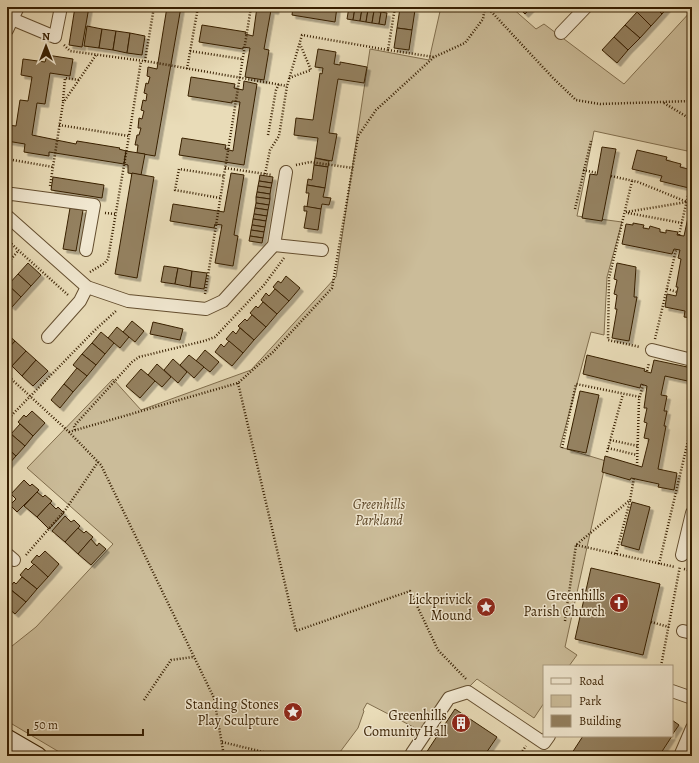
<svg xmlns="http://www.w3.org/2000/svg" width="699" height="763" viewBox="0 0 699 763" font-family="Alegreya,serif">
	<defs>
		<filter id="shadow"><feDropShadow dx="3.5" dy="3.5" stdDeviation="0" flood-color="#0004"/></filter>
	</defs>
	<rect width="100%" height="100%" fill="#e9dcb8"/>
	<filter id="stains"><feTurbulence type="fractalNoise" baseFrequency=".005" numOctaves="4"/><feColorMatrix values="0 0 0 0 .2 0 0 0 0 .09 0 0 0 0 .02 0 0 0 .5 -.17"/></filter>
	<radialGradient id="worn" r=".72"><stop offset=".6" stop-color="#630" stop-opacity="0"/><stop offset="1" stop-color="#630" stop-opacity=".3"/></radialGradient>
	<polygon fill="#cbbc99" stroke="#816e4d" points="441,7 511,7 536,29 544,24 624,84 692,10 692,152 594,131 577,216 622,222 607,277 604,335 591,332 560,447 606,461 565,647 577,655 569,666 544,666 544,703 534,718 477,679 423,732 367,703 363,710 364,711 358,728 337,756 66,756 7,721 7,650 36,627 113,544 27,468 113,379 141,410 251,370 336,277 370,49 429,60"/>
	<g fill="#948160" stroke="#371f01" filter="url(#shadow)">
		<polygon points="75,7 89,7 82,47 69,45"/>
		<polygon points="167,7 181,7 155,156 137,153 138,145 135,145 137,135 139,135 141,128 138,128 139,118 142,119 144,111 141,110 143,100 146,101 147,94 144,93 146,83 148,84 150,77 147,76 148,67 157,69"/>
		<polygon points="257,7 276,7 275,11 271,10 264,49 269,50 264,80 245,77 250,48 243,47 243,49 199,42 202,25 246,32 245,34 253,36"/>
		<polygon points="293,7 337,7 335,22 292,15"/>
		<polygon points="349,7 355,8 353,20 347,19"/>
		<polygon points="518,7 532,7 525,14"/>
		<polygon points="642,7 655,7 662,14 651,26 637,12"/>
		<polygon points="655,7 668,7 662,14"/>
		<polygon points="355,8 362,9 360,21 353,20"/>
		<polygon points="400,8 415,10 412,30 397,28"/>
		<polygon points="362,9 368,10 366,22 360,21"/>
		<polygon points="368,10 374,11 372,23 366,22"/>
		<polygon points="374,11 381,12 379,24 372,23"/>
		<polygon points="381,12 387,13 385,25 379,24"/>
		<polygon points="637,12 651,26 640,38 625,25"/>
		<polygon points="625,25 640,38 628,50 614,37"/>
		<polygon points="87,26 102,29 99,48 84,46"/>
		<polygon points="397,28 412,30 409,50 394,48"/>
		<polygon points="102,29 116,31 113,50 99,48"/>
		<polygon points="116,31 130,33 127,53 113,50"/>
		<polygon points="130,33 145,36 142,55 127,53"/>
		<polygon points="614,37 628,50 617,63 602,50"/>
		<polygon points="318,49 336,52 334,64 340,65 340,62 367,67 364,83 338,79 329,133 337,134 332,161 315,158 318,138 294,135 296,118 313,120 320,73 322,74 323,68 315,67"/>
		<polygon points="47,55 73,59 70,76 50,73 45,104 37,103 32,135 76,144 77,141 120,148 119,149 126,151 124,164 49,152 49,156 24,152 25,144 7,141 7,125 16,126 20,100 28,101 32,77 21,75 23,59 45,62"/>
		<polygon points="191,77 235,84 234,88 243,90 244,81 257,84 244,165 179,155 182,138 226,145 225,149 233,151 240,102 232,101 232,103 188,96"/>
		<polygon points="602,147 616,149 602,221 582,218 590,174 597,175"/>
		<polygon points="637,150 667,157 666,160 681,164 680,167 692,170 689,188 660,181 662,176 632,169"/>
		<polygon points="126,151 145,154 141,175 128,173 128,165 124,164"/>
		<polygon points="315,158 329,161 328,167 314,165"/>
		<polygon points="314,165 328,167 325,188 307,185 308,179 312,180"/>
		<polygon points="132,173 154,177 137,278 115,274"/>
		<polygon points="231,173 244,175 234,235 238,236 233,266 215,263 222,225 215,224 214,228 170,221 173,204 224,212"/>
		<polygon points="260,175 273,177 272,183 259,181"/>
		<polygon points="53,177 104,185 102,198 51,190"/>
		<polygon points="259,181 272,183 271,188 258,186"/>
		<polygon points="307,185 325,188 323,197 331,198 329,205 322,204 321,209 307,207 309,193 306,193"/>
		<polygon points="258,186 271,188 270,194 257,192"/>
		<polygon points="257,192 270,194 270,199 256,197"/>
		<polygon points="256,197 270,199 269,205 256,203"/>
		<polygon points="256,203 269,205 268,210 255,208"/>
		<polygon points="304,206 321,209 318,230 304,228 307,211 304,211"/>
		<polygon points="70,208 83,210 76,251 63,249"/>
		<polygon points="255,208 268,210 267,216 254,214"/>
		<polygon points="690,208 692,209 692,290 690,290 689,298 692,298 692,318 684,317 685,311 665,307 667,294 676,296 678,287 676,287 681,259 678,258 680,250 674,249 672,254 622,244 626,224 633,225 633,223 644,225 643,228 649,229 650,226 660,229 660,232 666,233 666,230 678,232 677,235 684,236"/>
		<polygon points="254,214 267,216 266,221 253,219"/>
		<polygon points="253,219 266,221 265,227 252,225"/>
		<polygon points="252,225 265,227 264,232 251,230"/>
		<polygon points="251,230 264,232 263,238 250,236"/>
		<polygon points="250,236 263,238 262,243 249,241"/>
		<polygon points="28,263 41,275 31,286 18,274"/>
		<polygon points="617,263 636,267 634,297 637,297 629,341 612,338 617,309 615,309 617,295 614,294 617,280 614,279"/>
		<polygon points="164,266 178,268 175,284 161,282"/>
		<polygon points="178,268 192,271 190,287 175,284"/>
		<polygon points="192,271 207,273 204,289 190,287"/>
		<polygon points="18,274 31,286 21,297 8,285"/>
		<polygon points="286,276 300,288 289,301 273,287 278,281 281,283"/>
		<polygon points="8,285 21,297 12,307 7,303"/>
		<polygon points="275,289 289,301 277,314 261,300 266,293 269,296"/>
		<polygon points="263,302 277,314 266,327 250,313 256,306 258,308"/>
		<polygon points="252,315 266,327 254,340 238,326 245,319 247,321"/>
		<polygon points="132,321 144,331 135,342 123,332"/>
		<polygon points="153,322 183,329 180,340 150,334"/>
		<polygon points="117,327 129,337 120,348 108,338"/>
		<polygon points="240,328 254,340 243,353 226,339 233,331 236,334"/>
		<polygon points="101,332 114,343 105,354 92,343"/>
		<polygon points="7,334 15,341 7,350"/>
		<polygon points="15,341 26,351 12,366 7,362 7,350"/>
		<polygon points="229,341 243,353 232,366 215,352 221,344 224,347"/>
		<polygon points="92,343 105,354 96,365 82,354"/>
		<polygon points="205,350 219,362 210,372 196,361"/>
		<polygon points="26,351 36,360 22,376 12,366"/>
		<polygon points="82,354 96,365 87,376 73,365"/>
		<polygon points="189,355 204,367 194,378 180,365"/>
		<polygon points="587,355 645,369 644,371 651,373 654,360 692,368 692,382 665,376 661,395 667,396 664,411 667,411 664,426 666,426 658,469 677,473 674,490 658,487 659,484 631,478 630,480 602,472 605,456 642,467 649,439 644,438 647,423 644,422 647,408 644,408 647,386 641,384 640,388 583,374"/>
		<polygon points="173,359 187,372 178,383 164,370"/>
		<polygon points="36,360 48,371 33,386 22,376"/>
		<polygon points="157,364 171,377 162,387 148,375"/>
		<polygon points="77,368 87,376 73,392 64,384"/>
		<polygon points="141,369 155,381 140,398 126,386"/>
		<polygon points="64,384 73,392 60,408 51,400"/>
		<polygon points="580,391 599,395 586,453 567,449"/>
		<polygon points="32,411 45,423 33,436 18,422 24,415 26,417"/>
		<polygon points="20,424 33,436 25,446 11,434"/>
		<polygon points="11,434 25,446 16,456 7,448 7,439"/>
		<polygon points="7,448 16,456 7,466"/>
		<polygon points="24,480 30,486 32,484 39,490 17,512 10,505 16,499 11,494"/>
		<polygon points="37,492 43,497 45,495 52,501 37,517 24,506"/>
		<polygon points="632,502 650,507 639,550 621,545"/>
		<polygon points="50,503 56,509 58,507 64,513 49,529 37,517"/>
		<polygon points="65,516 71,522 74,520 80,526 65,542 52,531"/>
		<polygon points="78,528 84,533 86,531 93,537 78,554 65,542"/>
		<polygon points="91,539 97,546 99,543 106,549 91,565 78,554"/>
		<polygon points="45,551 59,564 48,577 31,562 37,555 39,557"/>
		<polygon points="34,564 48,577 37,589 20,575 26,568 28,570"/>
		<polygon points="591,568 660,584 643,655 575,639"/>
		<polygon points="22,577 37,589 26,602 9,588 14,582 16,584"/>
		<polygon points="11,590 26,602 15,614 7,607 7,595"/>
		<polygon points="455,709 497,737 484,756 424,756"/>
		<polygon points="672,720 679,725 672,735"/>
		<polygon points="583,736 672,736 659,756 570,756"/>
	</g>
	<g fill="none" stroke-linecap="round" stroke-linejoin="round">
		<defs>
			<g id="street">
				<polyline points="12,19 55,37 61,7"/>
				<polyline points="7,30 18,7"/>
				<polyline points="561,33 586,7"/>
				<polyline points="7,196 12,194 94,205 86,250"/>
				<polyline points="7,216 87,287 128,301 206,309 223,301 274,245 286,172"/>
				<polyline points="274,245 322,250"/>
				<polyline points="48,337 80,301 87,287"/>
				<polyline points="652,350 692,360"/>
				<polyline points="7,554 14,560"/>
				<polyline points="682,555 692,513"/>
				<polyline points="683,631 692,633"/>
				<polyline points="672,691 692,698"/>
				<polyline points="412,753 449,698 468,692 544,743 549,736"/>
				<polyline points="680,756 692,728"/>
			</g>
			<polyline id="secondary" points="7,738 38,756"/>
		</defs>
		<use href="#street" stroke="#644e2f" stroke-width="14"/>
		<use href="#secondary" stroke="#371f01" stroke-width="19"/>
		<g stroke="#371f01" stroke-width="2.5" stroke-dasharray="1 2" stroke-linecap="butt">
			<polyline points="487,7 553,78 576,100 600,104 692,101"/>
			<polyline points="64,45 70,51 151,62 287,86"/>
			<polyline points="388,50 434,57"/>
			<polyline points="190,51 242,59"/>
			<polyline points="145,61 154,7"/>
			<polyline points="187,69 198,7"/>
			<polyline points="289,78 311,70 300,44"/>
			<polyline points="63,101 65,78 79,80"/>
			<polyline points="664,103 692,120"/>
			<polyline points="59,125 129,136 141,61"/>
			<polyline points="268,135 276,90 279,84"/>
			<polyline points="7,159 53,167"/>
			<polyline points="296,165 310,162 353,168"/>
			<polyline points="225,168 272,175"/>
			<polyline points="583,170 597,173"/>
			<polyline points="265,174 270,150 279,136 287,86 302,35 388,50 395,7"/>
			<polyline points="611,176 638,182 687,202"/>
			<polyline points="632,181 609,278 608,340 640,347"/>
			<polyline points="50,186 63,103 96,55"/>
			<polyline points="220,198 175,190 179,169 224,176"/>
			<polyline points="575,209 591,141"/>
			<polyline points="626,212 687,202"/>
			<polyline points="105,213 116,214"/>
			<polyline points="628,213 682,223"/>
			<polyline points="679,235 689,191 692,188"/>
			<polyline points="7,240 68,295"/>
			<polyline points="7,264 18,251"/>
			<polyline points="90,272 105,263 108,259 129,136"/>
			<polyline points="667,289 677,292"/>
			<polyline points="205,294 251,7"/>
			<polyline points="689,294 692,295"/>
			<polyline points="655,339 676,250"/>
			<polyline points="647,371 649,363"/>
			<polyline points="7,375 69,432 101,465 214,698 224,756"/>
			<polyline points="238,383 296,631 410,591 438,650 466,679"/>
			<polyline points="7,420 94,331 117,310"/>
			<polyline points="75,430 74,426 132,362 139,357 204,341 215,337 264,285 284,258"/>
			<polyline points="69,432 238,383 273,352 332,288 358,136 376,110 434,57 465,43 483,19 485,7"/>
			<polyline points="610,440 638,446"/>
			<polyline points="562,448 576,384 640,397"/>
			<polyline points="608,448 637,455"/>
			<polyline points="607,452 623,394"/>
			<polyline points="637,466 639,400 643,385"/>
			<polyline points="576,545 675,567"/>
			<polyline points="616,554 630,501"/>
			<polyline points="26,555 66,509 98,462"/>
			<polyline points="659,564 692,424"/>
			<polyline points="684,569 692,571"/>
			<polyline points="565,621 576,545 630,500 634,478"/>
			<polyline points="651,622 669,627"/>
			<polyline points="661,666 680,566"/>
			<polyline points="144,700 171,660 193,657"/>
			<polyline points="222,742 280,756"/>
			<polyline points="519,756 526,746"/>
		</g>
		<use href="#street" stroke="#f1e8d1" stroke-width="12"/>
		<use href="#secondary" stroke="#f1e8d1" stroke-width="17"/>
	</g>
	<defs>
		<symbol id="church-disc" viewBox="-11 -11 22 22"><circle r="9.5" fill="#8f2418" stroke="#f1e8d1"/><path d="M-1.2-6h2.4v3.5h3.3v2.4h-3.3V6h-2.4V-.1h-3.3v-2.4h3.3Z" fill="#fff"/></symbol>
		<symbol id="sight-disc" viewBox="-11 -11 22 22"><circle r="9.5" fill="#8f2418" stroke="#f1e8d1"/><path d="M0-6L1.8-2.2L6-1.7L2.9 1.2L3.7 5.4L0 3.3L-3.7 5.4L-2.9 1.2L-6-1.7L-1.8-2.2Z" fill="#fff"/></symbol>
		<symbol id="building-disc" viewBox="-11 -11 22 22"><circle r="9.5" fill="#8f2418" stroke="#f1e8d1"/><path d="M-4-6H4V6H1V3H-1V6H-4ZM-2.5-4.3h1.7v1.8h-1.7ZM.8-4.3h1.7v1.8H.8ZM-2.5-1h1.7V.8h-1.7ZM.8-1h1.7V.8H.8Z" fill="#fff"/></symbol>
	</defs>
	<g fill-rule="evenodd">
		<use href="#church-disc" x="608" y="592" width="22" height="22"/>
		<use href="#sight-disc" x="475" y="596" width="22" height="22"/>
		<use href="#sight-disc" x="282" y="701" width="22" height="22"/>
		<use href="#building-disc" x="450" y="712" width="22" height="22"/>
	</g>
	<g text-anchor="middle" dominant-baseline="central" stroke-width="3" stroke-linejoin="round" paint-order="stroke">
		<g font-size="14" font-style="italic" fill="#5c4627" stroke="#f1e8d1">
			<text x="379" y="504">Greenhills<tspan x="379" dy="16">Parkland</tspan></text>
		</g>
		<g font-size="14" fill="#371f01" stroke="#f1e8d1" text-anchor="end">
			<text x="605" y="595">Greenhills<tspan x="605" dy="16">Parish Church</tspan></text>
			<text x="472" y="599">Lickprivick<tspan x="472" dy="16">Mound</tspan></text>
			<text x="279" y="704">Standing Stones<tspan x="279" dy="16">Play Sculpture</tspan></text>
			<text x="447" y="715">Greenhills<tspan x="447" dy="16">Comunity Hall</tspan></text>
		</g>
	</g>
	<rect width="699" height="763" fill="none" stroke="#e9dcb8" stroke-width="24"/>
	<rect x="8" y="8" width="683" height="747" fill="none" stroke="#371f01" stroke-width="2"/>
	<rect x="12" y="12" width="675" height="739" fill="none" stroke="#371f01"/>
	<rect x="543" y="665" width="130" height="72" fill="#f1e8d1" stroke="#a7987e"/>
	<rect x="551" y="678" width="20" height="6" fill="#f1e8d1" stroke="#a7987e"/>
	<text x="579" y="685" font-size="12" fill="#371f01">Road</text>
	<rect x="551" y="695" width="20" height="12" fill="#cbbc99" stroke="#a7987e"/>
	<text x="579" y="705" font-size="12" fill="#371f01">Park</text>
	<rect x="551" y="715" width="20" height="12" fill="#948160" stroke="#a7987e"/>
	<text x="579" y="725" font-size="12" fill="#371f01">Building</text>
	<g transform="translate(46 46)" stroke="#f1e8d1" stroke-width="3" paint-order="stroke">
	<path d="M0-3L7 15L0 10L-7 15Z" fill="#371f01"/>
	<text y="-6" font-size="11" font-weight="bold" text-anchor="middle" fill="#371f01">N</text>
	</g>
	<path d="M28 729v6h115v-6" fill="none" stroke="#371f01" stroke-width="2"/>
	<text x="34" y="729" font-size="12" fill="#371f01" stroke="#f1e8d1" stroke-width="3" paint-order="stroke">50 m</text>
	<rect width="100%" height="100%" filter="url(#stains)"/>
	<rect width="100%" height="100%" fill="url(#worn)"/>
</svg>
